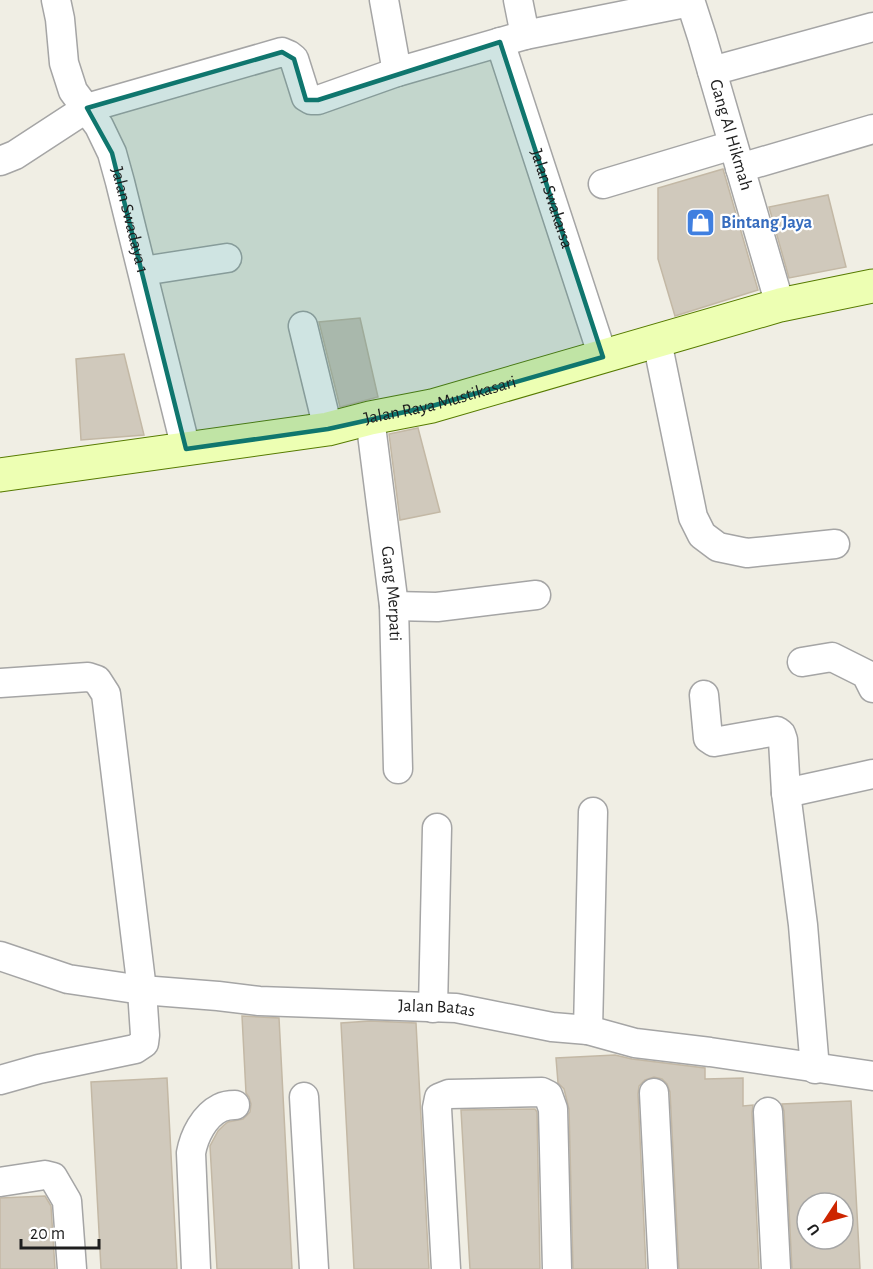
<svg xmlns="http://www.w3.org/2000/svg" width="873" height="1269" viewBox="0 0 873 1269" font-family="'Alegreya Sans',sans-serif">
	<rect width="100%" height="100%" fill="#f0eee4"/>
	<g fill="#d0c9bc" stroke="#c3b8a5" stroke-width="1.5" fill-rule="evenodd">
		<polygon points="723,169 758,290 675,316 658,259 658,188"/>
		<polygon points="828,195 846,267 789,278 769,207"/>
		<polygon points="360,318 378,397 340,407 319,322"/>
		<polygon points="124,354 144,435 81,440 76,359"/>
		<polygon points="418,428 440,512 400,520 389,434"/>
		<polygon points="242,1016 279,1018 292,1269 217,1269 210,1146 218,1131 224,1125 228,1122 243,1119 250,1112 251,1104 249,1097 246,1093"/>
		<polygon points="370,1021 416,1023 429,1269 354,1269 341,1023"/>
		<polygon points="615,1055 632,1059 705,1068 705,1079 743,1078 743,1106 753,1105 752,1113 759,1269 679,1269 670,1092 667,1084 662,1079 654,1077 645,1080 639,1086 638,1094 646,1269 573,1269 569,1109 564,1089 558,1083 556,1058"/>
		<polygon points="167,1078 177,1269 101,1269 91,1082"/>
		<path d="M851,1101L860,1269H792L784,1111L782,1104ZM807,1203H843V1239H807Z"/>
		<polygon points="535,1109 537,1112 540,1269 470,1269 461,1110"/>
		<polygon points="45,1196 51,1206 55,1269 0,1269 0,1198"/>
	</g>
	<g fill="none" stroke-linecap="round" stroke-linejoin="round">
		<defs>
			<g id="minor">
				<path id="s1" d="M56,0L60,19L64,63L73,91L99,126L112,153L120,182L186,449"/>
				<polyline points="384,0 397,72"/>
				<polyline points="518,0 525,35"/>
				<path id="s2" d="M690,0L702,37L780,305"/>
				<path id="s3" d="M500,42L603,357"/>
				<polyline points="712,71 873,27"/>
				<polyline points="0,161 15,155 87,108 282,52 289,55 294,59 306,97 311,100 318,100 397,72 525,35 690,2"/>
				<polyline points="740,168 873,129"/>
				<polyline points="603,184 733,145"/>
				<polyline points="143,271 227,258"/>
				<polyline points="303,326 328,429"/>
				<polyline points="657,341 693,517 702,535 718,547 747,553 835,544"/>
				<path id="s4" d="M370,418L394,606L398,769"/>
				<polyline points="394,606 437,607 536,595"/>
				<polyline points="802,662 832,657 866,674 873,688"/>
				<polyline points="0,683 88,677 97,680 106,694 142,990 145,1035 144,1043 135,1049 39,1069 0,1080"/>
				<polyline points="704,695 708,738 714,742 777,731 781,734 783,740 786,793 803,925 815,1069"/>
				<polyline points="786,793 873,774"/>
				<path id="s5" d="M0,956L68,979L142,990L218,996L259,1001L456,1008L552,1027L588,1030L635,1043L710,1052L873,1076"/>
				<polyline points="433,1008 437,828"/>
				<polyline points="588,1030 593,812"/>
				<polyline points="654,1093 663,1269"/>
				<polyline points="304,1097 314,1269"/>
				<polyline points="768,1112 776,1269"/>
				<polyline points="0,1182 45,1175 53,1177 67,1201 72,1269"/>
				<path d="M196,1269L191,1153C194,1136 204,1116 220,1108C224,1106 230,1105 235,1105"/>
				<polyline points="446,1269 437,1108 439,1098 449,1094 542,1092 548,1095 553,1109 557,1269"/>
			</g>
			<g id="secondary">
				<path id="s6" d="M0,475L328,429L370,418L432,406L780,305L873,286"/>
			</g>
		</defs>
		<use href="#minor" stroke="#a5a5a5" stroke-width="31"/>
		<use href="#secondary" stroke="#577b00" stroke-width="35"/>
		<use href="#minor" stroke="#fff" stroke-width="28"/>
		<use href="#secondary" stroke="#edffb3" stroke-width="33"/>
	</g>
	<path fill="#0f766e" fill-opacity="0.2" stroke="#0f766e" stroke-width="4.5" stroke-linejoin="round" d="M500,42L603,357L432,406L328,429L186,449L112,153L87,108L282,52L294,59L306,100H318Z"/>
	<defs>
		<symbol id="shop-square" viewBox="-11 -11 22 22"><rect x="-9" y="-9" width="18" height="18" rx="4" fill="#3f7fe0" stroke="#fff"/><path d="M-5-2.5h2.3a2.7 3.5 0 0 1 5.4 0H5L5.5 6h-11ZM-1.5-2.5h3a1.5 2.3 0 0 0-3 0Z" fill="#fff"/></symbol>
	</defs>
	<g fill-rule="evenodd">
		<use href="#shop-square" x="684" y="206" width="33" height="33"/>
	</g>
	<g text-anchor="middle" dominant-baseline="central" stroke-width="4.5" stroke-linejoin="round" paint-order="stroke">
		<g font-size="18" fill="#1e1e1e" stroke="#fff">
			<text stroke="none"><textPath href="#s2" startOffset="141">Gang Al Hikmah</textPath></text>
			<text stroke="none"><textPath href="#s3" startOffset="165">Jalan Swakarsa</textPath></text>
			<text stroke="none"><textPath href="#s1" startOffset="236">Jalan Swadaya 1</textPath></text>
			<text stroke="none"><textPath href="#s6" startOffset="447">Jalan Raya Mustikasari</textPath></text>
			<text stroke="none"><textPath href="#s4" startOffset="177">Gang Merpati</textPath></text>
			<text stroke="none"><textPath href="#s5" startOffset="442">Jalan Batas</textPath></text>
		</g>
		<g font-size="18" font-weight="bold" fill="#366cbe" stroke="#fff" text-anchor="start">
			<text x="721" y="223">Bintang Jaya</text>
		</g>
	</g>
	<g transform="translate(825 1221) rotate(234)"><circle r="28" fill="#ffffff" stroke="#a5a5a5" stroke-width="1.5"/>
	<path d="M0-4.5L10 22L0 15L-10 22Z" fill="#cd2500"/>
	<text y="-9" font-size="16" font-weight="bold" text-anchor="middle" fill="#1e1e1e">U</text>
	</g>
	<path d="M21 1239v9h78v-9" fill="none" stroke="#1e1e1e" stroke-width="3"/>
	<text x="30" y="1239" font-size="18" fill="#1e1e1e" stroke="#ffffff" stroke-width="4.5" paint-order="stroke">20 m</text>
</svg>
